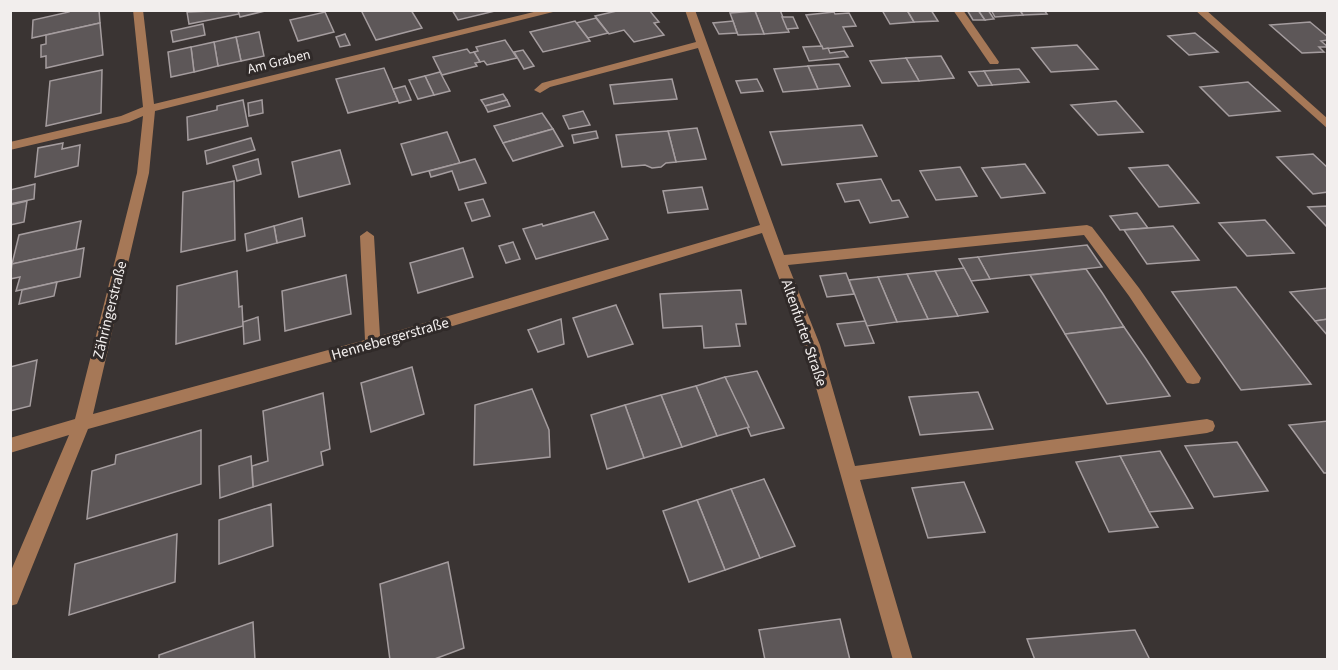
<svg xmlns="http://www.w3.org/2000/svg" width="1338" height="670" viewBox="0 0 1338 670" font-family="'Source Sans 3',sans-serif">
	<rect width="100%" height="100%" fill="#3a3433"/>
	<g fill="#5d5758" stroke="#a59d9f" stroke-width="1.5">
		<polygon points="69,10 99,10 100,23 32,38 33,20 69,12"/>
		<polygon points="238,10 239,14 189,24 187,12"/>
		<polygon points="238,10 269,10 240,17"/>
		<polygon points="361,10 411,10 422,28 376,40"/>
		<polygon points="452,10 499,10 458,20"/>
		<polygon points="621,10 649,10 659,22 654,23 664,35 634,42 624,30 609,34 595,16"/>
		<polygon points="780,10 789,32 764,34 755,11"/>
		<polygon points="882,10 907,10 914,22 890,24"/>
		<polygon points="907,10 931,10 938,21 914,22"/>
		<polygon points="967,10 978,10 985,20 973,20"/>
		<polygon points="978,10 988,10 994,19 985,20"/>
		<polygon points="991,10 1020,10 1023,15 995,17"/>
		<polygon points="1020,10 1044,10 1047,14 1023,15"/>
		<polygon points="755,11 764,34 738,35 730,13"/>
		<polygon points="325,12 334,32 298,41 290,20"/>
		<polygon points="834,12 835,14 849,13 856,26 843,27 853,46 823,49 806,15"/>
		<polygon points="782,17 793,17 798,28 787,29"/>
		<polygon points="596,18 608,33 588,38 576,23"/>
		<polygon points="575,21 590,41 543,52 530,32"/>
		<polygon points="733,21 737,33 719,34 713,23"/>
		<polygon points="1310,22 1328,37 1328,40 1321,41 1328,47 1319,47 1324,52 1302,53 1270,25"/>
		<polygon points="100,23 103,55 46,68 46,56 41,57 41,45 46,44 46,35"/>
		<polygon points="203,24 205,35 173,42 171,31"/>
		<polygon points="259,32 264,56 241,61 236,37"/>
		<polygon points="1195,33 1218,52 1189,55 1168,36"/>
		<polygon points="345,34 350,45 340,47 336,37"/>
		<polygon points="236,37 241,61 218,66 214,42"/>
		<polygon points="505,40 517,58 487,65 484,61 480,62 474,52 478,51 476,47"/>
		<polygon points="214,42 218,66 194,72 191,47"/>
		<polygon points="1077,45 1098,69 1051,72 1032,48"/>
		<polygon points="822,46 823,49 828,48 830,53 844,51 848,57 809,61 803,47"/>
		<polygon points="191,47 194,72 171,77 168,52"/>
		<polygon points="467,49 470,53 474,52 480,62 475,63 477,66 442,75 433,57"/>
		<polygon points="523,50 534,66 524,69 514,52"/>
		<polygon points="941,56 954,78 919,81 906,58"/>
		<polygon points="906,58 919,81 882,83 870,61"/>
		<polygon points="839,64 850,86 818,89 808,66"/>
		<polygon points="808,66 818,89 783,92 774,69"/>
		<polygon points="384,68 398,101 348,113 336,79"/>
		<polygon points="1019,69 1029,82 992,85 984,71"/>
		<polygon points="102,70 101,113 46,126 50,81"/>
		<polygon points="984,71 992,85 978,86 969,72"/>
		<polygon points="440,72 450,91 434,95 425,76"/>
		<polygon points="425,76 434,95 418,99 409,80"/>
		<polygon points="672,79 677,99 614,104 610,85"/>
		<polygon points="757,79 763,91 741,93 736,81"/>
		<polygon points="1248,82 1280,111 1229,116 1200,87"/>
		<polygon points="405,86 411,100 399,103 393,89"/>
		<polygon points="503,94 507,100 485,106 481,100"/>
		<polygon points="243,100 248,126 188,140 187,117 217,110 217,106"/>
		<polygon points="262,100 263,113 249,116 248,103"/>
		<polygon points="507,100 510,106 488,112 485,106"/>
		<polygon points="1116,101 1143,132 1098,135 1071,105"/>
		<polygon points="583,111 590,125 569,129 563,116"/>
		<polygon points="542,113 553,129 503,143 494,126"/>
		<polygon points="862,125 877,156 782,165 770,132"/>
		<polygon points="697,128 706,159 676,162 668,131"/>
		<polygon points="553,129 563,146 513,161 503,143"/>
		<polygon points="596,131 598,138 574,143 572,135"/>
		<polygon points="668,131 676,162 666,163 661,167 652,168 645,165 622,167 616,135"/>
		<polygon points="447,132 460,163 412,175 401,144"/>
		<polygon points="251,138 255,150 207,164 205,151"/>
		<polygon points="63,143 62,149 80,145 78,166 35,177 38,148"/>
		<polygon points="340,150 350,184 299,197 292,162"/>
		<polygon points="1313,154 1328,168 1328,192 1313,194 1277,157"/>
		<polygon points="258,159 261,174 237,181 233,166"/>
		<polygon points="475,159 486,183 459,190 452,171 431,177 429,171"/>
		<polygon points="1025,164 1045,193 1001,198 982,168"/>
		<polygon points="1168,165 1199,203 1159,207 1129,168"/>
		<polygon points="960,167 977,196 936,200 920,171"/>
		<polygon points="881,179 892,201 899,200 908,217 870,223 859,200 845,202 837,184"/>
		<polygon points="234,181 235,240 181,252 183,192"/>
		<polygon points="35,184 34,199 10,204 10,190"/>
		<polygon points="702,187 708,209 668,213 663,191"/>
		<polygon points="483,199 490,216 472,221 465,203"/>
		<polygon points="27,201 24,222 10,225 10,205"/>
		<polygon points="1328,206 1328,228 1308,207"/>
		<polygon points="594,212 608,239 536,259 523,229 542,224 543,226"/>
		<polygon points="1137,213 1148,228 1120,230 1110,216"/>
		<polygon points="302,218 305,236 277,243 274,226"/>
		<polygon points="1265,220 1294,253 1247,256 1219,223"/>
		<polygon points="81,221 76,250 12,264 19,235"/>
		<polygon points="274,226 277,243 247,251 245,234"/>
		<polygon points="1173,226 1199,260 1147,264 1124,230"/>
		<polygon points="513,242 520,259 506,263 499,246"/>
		<polygon points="1087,245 1102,267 990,279 978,257"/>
		<polygon points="84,248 80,277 16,291 20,277 10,279 12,264"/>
		<polygon points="463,248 473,277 418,293 410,263"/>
		<polygon points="978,257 990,279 971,281 959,259"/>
		<polygon points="964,268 971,281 988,312 958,316 935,271"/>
		<polygon points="1086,269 1103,294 1124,327 1065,334 1030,275"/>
		<polygon points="237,271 239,307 242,306 243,326 176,344 177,286"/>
		<polygon points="935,271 958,316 928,319 907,274"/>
		<polygon points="846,273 854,294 827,297 820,276"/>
		<polygon points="907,274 928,319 897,322 878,277"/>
		<polygon points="346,275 351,314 285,331 282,291"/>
		<polygon points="878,277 897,322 867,326 849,280"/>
		<polygon points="57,282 54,296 19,304 22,290"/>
		<polygon points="1236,287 1311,384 1241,390 1172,292"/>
		<polygon points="1328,288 1328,319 1315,321 1290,292"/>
		<polygon points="741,290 746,324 736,324 740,346 704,348 702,326 663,328 660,294"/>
		<polygon points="616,305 633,344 588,357 573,318"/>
		<polygon points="258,317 260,340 244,344 243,322"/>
		<polygon points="561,319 564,344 538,352 528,330"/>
		<polygon points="1328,319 1328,336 1315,321"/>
		<polygon points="865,321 874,343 845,346 837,324"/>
		<polygon points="1124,327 1146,359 1170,396 1107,404 1065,334"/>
		<polygon points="37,360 30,406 10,411 10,367"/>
		<polygon points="412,367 424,414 371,432 361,383"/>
		<polygon points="757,371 784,428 751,436 725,377"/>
		<polygon points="725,377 749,427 717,436 696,386"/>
		<polygon points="696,386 717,436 682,447 661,395"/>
		<polygon points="532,389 549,430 550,457 474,465 475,405"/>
		<polygon points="978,392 993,429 920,435 909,397"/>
		<polygon points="323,393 330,449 321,452 323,465 253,487 252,466 268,461 263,411"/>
		<polygon points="661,395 682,447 644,458 625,405"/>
		<polygon points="625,405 644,458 607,469 591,415"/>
		<polygon points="1328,421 1328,473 1324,473 1289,425"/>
		<polygon points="201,430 201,484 87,519 92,471 115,464 116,455"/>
		<polygon points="1237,442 1268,491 1214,497 1185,446"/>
		<polygon points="1160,451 1193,508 1149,512 1120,456"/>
		<polygon points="251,456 253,487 220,498 219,466"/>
		<polygon points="1120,456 1149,512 1158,527 1109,532 1076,462"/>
		<polygon points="764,479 795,546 760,558 731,489"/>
		<polygon points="964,482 985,532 928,538 912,488"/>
		<polygon points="731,489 760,558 725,570 697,500"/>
		<polygon points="697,500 725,570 689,582 663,511"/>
		<polygon points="271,504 273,546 219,564 219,520"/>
		<polygon points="177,534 175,582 69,615 75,564"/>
		<polygon points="448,562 464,648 432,660 390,660 380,584"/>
		<polygon points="840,619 850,660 765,660 759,630"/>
		<polygon points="253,622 255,660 159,660 159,655"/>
		<polygon points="1135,630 1150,660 1035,660 1027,639"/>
	</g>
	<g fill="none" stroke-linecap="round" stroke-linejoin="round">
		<g fill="#a67857" fill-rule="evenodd">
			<polygon points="133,10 143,10 154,104 542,10 561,10 155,111 149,173 93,414 365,340 360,236 367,231 374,236 380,336 760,225 698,48 550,87 540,93 534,90 542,83 696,42 685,10 695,10 784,255 1087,225 1092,227 1139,288 1201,378 1199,383 1193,384 1187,383 1129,296 1084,235 788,265 820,345 855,466 1207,419 1213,421 1215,426 1213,431 1207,433 860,480 913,660 893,660 804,345 762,233 373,350 88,429 17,604 10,606 10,573 69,435 10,453 10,438 75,419 137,173 143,116 129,122 10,150 10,142 121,116 143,107"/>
			<polygon points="953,10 963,10 999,62 998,64 990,64"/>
			<polygon points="1195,10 1206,10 1328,119 1328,129"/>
		</g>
	</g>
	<g text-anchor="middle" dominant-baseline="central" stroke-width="6" stroke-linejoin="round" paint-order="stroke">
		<g font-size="14" fill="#f2eeed" stroke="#302a29">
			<text transform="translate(279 62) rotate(-14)">Am Graben</text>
		</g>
		<g font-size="15" fill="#f2eeed" stroke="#302a29">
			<text transform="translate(110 310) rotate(-76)">Zähringerstraße</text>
			<text transform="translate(804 333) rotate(71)">Altenfurter Straße</text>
			<text transform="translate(390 339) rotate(-16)">Hennebergerstraße</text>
		</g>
	</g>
	<rect width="1338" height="670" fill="none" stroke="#f2eeed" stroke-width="24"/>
</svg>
